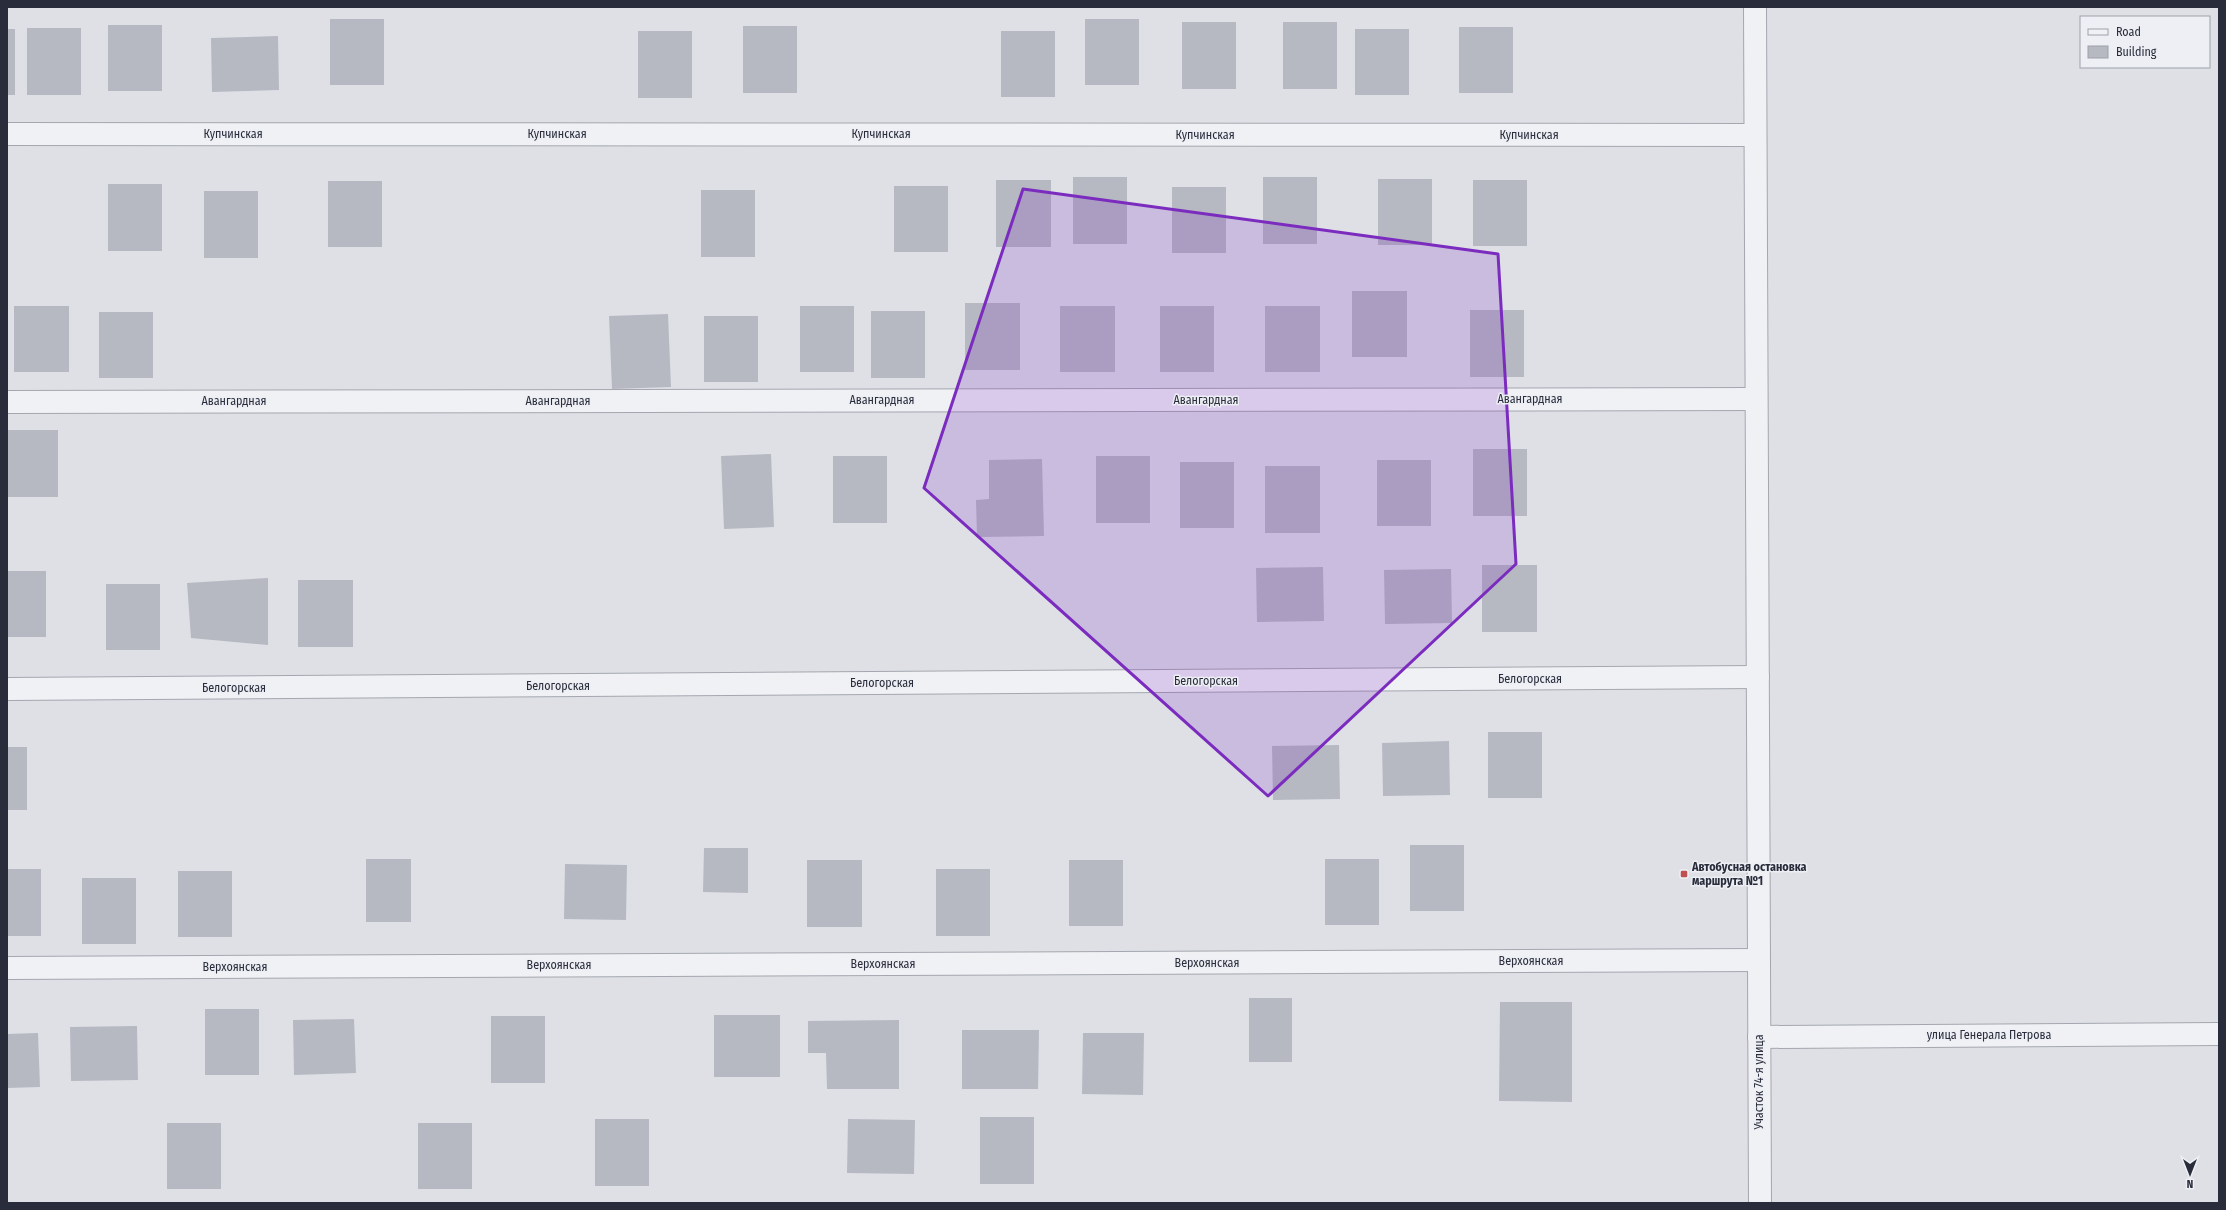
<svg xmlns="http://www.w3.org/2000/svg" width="2226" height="1210" viewBox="0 0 2226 1210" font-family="'Fira Sans Condensed',sans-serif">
	<rect width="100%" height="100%" fill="#dee0e6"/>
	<g fill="#b6b9c2">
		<rect x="330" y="19" width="54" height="66"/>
		<rect x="1085" y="19" width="54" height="66"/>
		<rect x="1182" y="22" width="54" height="67"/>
		<rect x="1283" y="22" width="54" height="67"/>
		<rect x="108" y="25" width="54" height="66"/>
		<rect x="743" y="26" width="54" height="67"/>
		<rect x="1459" y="27" width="54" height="66"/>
		<rect x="27" y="28" width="54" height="67"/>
		<rect x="7" y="29" width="8" height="66"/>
		<rect x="1355" y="29" width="54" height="66"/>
		<rect x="638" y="31" width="54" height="67"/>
		<rect x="1001" y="31" width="54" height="66"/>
		<polygon points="278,36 279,90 212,92 211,38"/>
		<rect x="1073" y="177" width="54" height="67"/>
		<rect x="1263" y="177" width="54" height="67"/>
		<rect x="1378" y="179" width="54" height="66"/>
		<rect x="996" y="180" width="55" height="67"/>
		<rect x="1473" y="180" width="54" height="66"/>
		<rect x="328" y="181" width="54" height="66"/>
		<rect x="108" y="184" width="54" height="67"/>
		<rect x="894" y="186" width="54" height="66"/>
		<rect x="1172" y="187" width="54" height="66"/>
		<rect x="701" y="190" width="54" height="67"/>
		<rect x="204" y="191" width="54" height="67"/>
		<rect x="1352" y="291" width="55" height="66"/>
		<rect x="965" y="303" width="55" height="67"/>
		<rect x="14" y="306" width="55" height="66"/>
		<rect x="800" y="306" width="54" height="66"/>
		<rect x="1060" y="306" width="55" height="66"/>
		<rect x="1160" y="306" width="54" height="66"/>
		<rect x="1265" y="306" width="55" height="66"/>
		<rect x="1470" y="310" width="54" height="67"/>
		<rect x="871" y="311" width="54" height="67"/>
		<rect x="99" y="312" width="54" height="66"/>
		<polygon points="668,314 671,387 612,389 609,316"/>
		<rect x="704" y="316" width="54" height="66"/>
		<rect x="7" y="430" width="51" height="67"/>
		<rect x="1473" y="449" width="54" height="67"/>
		<polygon points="771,454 774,527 724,529 721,456"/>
		<rect x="833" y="456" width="54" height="67"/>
		<rect x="1096" y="456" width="54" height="67"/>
		<polygon points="1042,459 1044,536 977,537 976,500 989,499 989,460"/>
		<rect x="1377" y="460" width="54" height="66"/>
		<rect x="1180" y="462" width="54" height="66"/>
		<rect x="1265" y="466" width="55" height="67"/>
		<rect x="1482" y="565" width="55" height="67"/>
		<polygon points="1323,567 1324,621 1257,622 1256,568"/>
		<polygon points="1451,569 1452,623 1385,624 1384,570"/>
		<rect x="7" y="571" width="39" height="66"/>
		<polygon points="268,578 268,645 191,638 187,583"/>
		<rect x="298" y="580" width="55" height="67"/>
		<rect x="106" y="584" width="54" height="66"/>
		<rect x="1488" y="732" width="54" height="66"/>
		<polygon points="1449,741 1450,795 1383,796 1382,743"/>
		<polygon points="1339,745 1340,799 1273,800 1272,746"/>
		<rect x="7" y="747" width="20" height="63"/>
		<rect x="1410" y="845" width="54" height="66"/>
		<polygon points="704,848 748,848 748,893 703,892"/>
		<rect x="366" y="859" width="45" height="63"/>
		<rect x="1325" y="859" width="54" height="66"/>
		<rect x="807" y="860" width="55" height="67"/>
		<rect x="1069" y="860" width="54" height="66"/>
		<polygon points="565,864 627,865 626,920 564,919"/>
		<rect x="7" y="869" width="34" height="67"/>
		<rect x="936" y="869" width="54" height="67"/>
		<rect x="178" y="871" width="54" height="66"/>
		<rect x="82" y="878" width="54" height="66"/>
		<rect x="1249" y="998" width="43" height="64"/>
		<polygon points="1500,1002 1572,1002 1572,1102 1499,1101"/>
		<rect x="205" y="1009" width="54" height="66"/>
		<rect x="714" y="1015" width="66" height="62"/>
		<rect x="491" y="1016" width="54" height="67"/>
		<polygon points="354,1019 356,1073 294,1075 293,1020"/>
		<polygon points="899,1020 899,1089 827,1089 826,1053 808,1053 808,1021"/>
		<polygon points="137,1026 138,1080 71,1081 70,1027"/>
		<polygon points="962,1030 1039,1030 1038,1089 962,1089"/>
		<polygon points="38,1033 40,1087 7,1088 7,1034"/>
		<polygon points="1083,1033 1144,1033 1143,1095 1082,1094"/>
		<rect x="980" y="1117" width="54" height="67"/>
		<rect x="595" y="1119" width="54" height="67"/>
		<polygon points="848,1119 915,1120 914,1174 847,1173"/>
		<rect x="167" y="1123" width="54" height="66"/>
		<rect x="418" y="1123" width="54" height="66"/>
	</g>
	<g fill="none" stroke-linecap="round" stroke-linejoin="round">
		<defs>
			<g id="minor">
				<polyline points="1755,7 1760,1203"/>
				<polyline points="7,134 1755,135"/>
				<polyline points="7,402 1756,399"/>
				<polyline points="7,689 1758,677"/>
				<polyline points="7,968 1758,960"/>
				<polyline points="1759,1037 2219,1034"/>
			</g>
		</defs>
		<use href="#minor" stroke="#a4a7af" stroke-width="24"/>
		<use href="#minor" stroke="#f0f1f5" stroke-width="22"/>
	</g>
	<path fill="#7b2cbf" fill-opacity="0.2" stroke="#7b2cbf" stroke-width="3" stroke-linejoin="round" d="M1023,189L1498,254L1516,564L1268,796L924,488Z"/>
	<rect fill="#bf4f53" stroke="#edeff4" stroke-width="1.5" x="1680" y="870" width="8" height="8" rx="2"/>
	<g text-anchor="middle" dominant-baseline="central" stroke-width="3" stroke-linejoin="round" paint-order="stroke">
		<g font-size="12" fill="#292d3b" stroke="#edeff4">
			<text x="233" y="134">Купчинская</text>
			<text x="557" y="134">Купчинская</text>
			<text x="881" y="134">Купчинская</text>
			<text x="1205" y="135">Купчинская</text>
			<text x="1529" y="135">Купчинская</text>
			<text x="1530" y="399">Авангардная</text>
			<text x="882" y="400">Авангардная</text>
			<text x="1206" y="400">Авангардная</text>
			<text x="234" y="401">Авангардная</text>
			<text x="558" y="401">Авангардная</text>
			<text x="1530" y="679">Белогорская</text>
			<text x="1206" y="681">Белогорская</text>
			<text x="882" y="683">Белогорская</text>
			<text x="558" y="686">Белогорская</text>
			<text x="234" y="688">Белогорская</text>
			<text x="1531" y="961">Верхоянская</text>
			<text x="1207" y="963">Верхоянская</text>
			<text x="883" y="964">Верхоянская</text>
			<text x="559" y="965">Верхоянская</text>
			<text x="235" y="967">Верхоянская</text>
			<text x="1989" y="1035">улица Генерала Петрова</text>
			<text transform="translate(1759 1082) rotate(-90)">Участок 74-я улица</text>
		</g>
		<g font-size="12" font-weight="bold" fill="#292d3b" stroke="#edeff4" text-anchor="start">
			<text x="1692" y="867">Автобусная остановка<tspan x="1692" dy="14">маршрута №1</tspan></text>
		</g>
	</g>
	<rect width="2226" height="1210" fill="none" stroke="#292d3b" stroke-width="16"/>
	<rect x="2080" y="16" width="130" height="52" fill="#edeff4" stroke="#9fa1aa"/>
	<rect x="2088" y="29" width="20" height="6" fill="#f0f1f5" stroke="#9fa1aa"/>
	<text x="2116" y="36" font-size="12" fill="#292d3b">Road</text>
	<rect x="2088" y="46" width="20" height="12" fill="#b6b9c2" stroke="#9fa1aa"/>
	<text x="2116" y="56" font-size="12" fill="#292d3b">Building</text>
	<g transform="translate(2190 1174) rotate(180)" stroke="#edeff4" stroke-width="3" paint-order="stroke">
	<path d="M0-3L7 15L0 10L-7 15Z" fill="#292d3b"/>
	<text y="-6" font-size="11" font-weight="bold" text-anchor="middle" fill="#292d3b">N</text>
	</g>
</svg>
